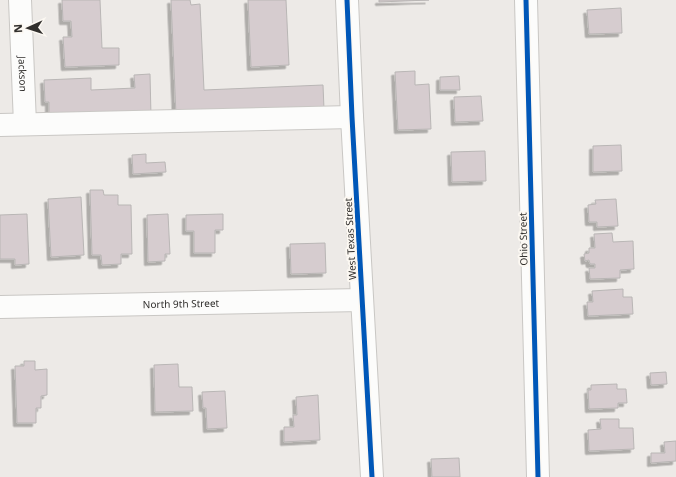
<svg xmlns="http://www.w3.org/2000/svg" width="676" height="477" viewBox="0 0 676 477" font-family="'Noto Sans',sans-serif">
	<defs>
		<filter id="shadow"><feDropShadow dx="-3.5" dy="3.5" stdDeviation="0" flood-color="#0004"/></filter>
	</defs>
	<rect width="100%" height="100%" fill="#edeae7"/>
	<g fill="#d6cccf" stroke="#b9b6b5" filter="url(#shadow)">
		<polygon points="62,0 100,0 102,48 119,48 119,65 65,67 63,37 72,37 71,21 63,21"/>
		<polygon points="171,0 190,0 191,5 200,4 204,90 323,85 324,109 176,115"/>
		<polygon points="248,0 286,0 289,65 251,67"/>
		<polygon points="379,0 429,0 379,2"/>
		<polygon points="621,8 622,33 589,34 587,10"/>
		<polygon points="415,71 415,85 429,84 431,129 398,130 395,72"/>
		<polygon points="150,74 151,116 49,120 49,102 45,102 44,80 91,78 91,90 135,88 134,75"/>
		<polygon points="459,76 460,90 440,90 440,77"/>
		<polygon points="481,96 483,121 455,122 454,97"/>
		<polygon points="621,145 622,171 593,172 593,146"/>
		<polygon points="485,151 486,181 452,182 451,152"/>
		<polygon points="146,154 146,163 165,162 166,172 133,174 132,155"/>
		<polygon points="90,190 103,190 104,195 118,195 118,205 131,205 132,254 121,254 121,264 102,265 101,255 92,255"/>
		<polygon points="81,197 84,255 51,257 48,199"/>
		<polygon points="616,199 618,226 597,227 597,222 589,222 588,205 596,204 595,200"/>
		<polygon points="27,214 29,264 15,265 15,259 0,259 0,215"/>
		<polygon points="168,214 170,254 165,254 165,261 148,262 147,215"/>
		<polygon points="223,214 223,230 215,230 215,253 194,253 194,231 186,231 186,215"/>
		<polygon points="612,233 613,242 633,241 634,269 620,270 620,278 590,279 589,268 595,268 595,264 590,264 589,260 585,261 584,254 589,253 589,248 595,248 594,234"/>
		<polygon points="325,243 326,273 291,274 290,244"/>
		<polygon points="623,289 623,297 632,297 633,314 588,316 587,302 593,302 592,291"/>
		<polygon points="24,361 35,361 35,370 47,369 47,395 41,396 41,408 36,408 36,423 17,423 15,366 24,366"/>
		<polygon points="178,364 179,387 192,387 193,411 155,412 154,365"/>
		<polygon points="666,372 667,384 651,385 650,373"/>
		<polygon points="617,384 617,389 626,389 627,403 618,403 618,408 589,409 588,390 591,390 591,385"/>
		<polygon points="225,391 227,428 207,429 206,408 203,408 202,392"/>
		<polygon points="318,395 320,440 284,442 284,427 294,427 293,415 297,415 296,397"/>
		<polygon points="600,419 619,419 619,428 633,428 634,449 589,451 588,430 601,429"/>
		<polygon points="676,441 676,461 651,463 651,453 665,453 664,442"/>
		<polygon points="459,458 460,477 432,477 431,459"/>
	</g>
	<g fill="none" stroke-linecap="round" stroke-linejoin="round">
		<defs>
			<g id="minor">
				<path id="s1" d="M20,0L25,124"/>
				<polyline points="347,0 352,117 372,477"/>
				<polyline points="526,0 538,477"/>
				<polyline points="0,125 352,117"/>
				<path id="s2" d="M0,307L362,300"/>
			</g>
		</defs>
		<use href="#minor" stroke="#c9c7c4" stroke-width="24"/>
		<use href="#minor" stroke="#fcfcfb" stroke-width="22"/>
		<defs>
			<g id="cycleway">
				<polyline points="347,0 352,117 372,477"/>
				<polyline points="526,0 538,477"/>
			</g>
		</defs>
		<use href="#cycleway" stroke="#fcf8f2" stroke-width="8"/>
		<use href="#cycleway" stroke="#0057b8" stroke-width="5"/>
	</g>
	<g text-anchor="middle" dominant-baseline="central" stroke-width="4" stroke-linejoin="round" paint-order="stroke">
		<g font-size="10" fill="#312f2d" stroke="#fcf8f2">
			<text stroke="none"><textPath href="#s1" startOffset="74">Jackson</textPath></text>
			<text transform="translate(350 239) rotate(-93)">West Texas Street</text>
			<text transform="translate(523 239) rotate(-91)">Ohio Street</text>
			<text stroke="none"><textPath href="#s2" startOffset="181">North 9th Street</textPath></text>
		</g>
	</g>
	<g transform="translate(28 28) rotate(267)" stroke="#fcf8f2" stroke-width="3" paint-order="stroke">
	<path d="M0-3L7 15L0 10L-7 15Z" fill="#312f2d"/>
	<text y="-6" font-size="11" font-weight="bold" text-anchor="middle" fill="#312f2d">N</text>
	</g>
</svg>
